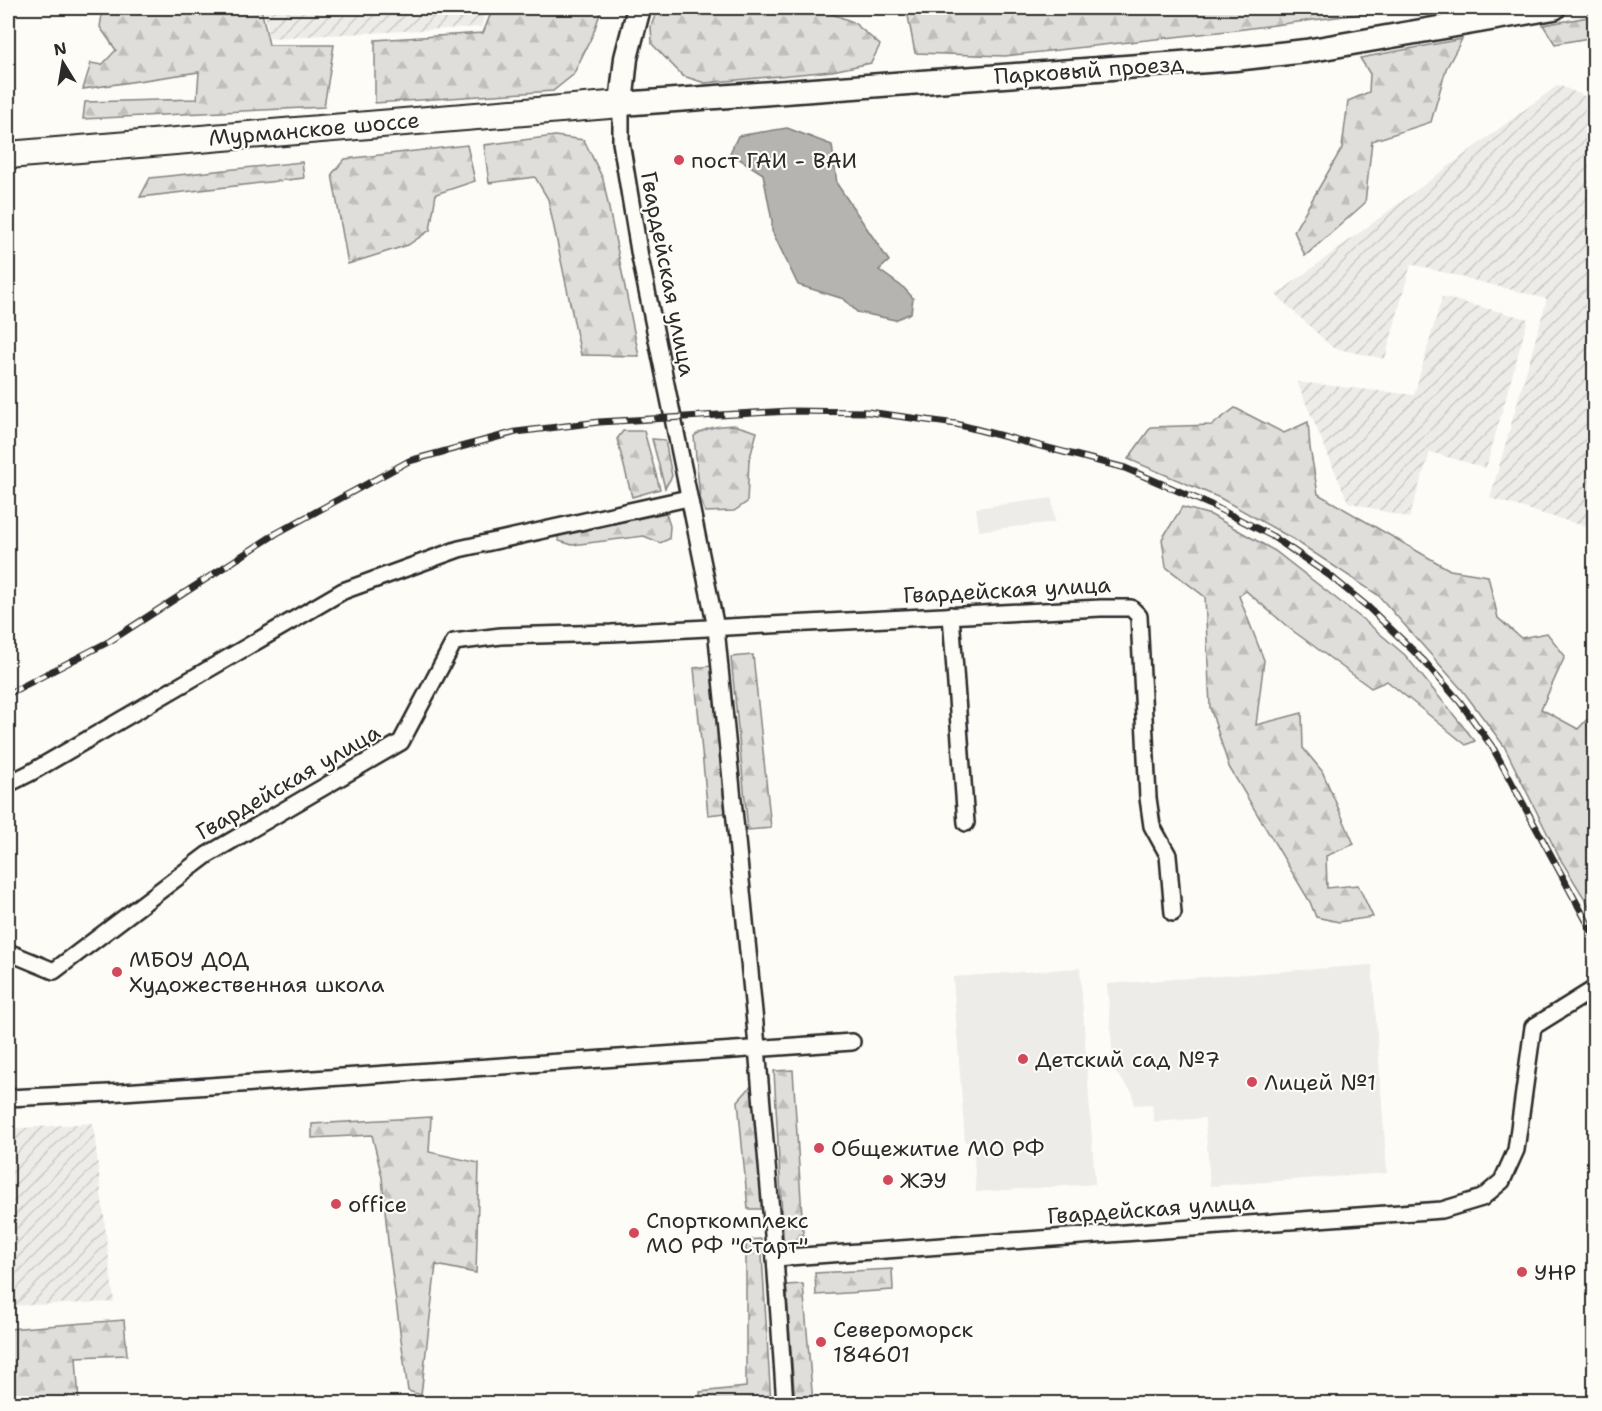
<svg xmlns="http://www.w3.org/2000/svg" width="1602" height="1411" viewBox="0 0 1602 1411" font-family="'Shantell Sans',sans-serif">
	<defs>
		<pattern id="industrial-furrows" width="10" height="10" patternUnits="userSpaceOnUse" patternTransform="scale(1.5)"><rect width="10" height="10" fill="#edece8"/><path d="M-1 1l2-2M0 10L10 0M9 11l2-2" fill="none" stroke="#cbcbc7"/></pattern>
		<pattern id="forest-firs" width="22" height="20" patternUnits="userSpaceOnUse" patternTransform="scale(1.5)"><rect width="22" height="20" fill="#dfdeda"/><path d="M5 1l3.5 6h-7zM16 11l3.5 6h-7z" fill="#c0bfbb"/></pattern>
	</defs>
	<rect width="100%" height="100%" fill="#fdfcf7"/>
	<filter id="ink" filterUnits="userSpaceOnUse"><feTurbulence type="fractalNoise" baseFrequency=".0167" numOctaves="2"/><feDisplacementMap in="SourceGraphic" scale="12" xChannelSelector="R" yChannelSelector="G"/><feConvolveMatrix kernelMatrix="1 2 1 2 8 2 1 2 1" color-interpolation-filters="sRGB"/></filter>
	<g filter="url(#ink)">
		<g fill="#edece8">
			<polygon points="1052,498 1055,522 979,531 976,508"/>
			<polygon points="1372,965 1387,1173 1210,1186 1205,1118 1154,1122 1152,1104 1134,1105 1133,1093 1114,1071 1107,984"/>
			<polygon points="1080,968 1095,1184 976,1192 973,1142 965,1142 953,977"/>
			<polygon points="1466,1398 1467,1403 1373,1403"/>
		</g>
		<g fill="url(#industrial-furrows)">
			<polygon points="264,8 487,8 481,27 269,38"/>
			<polygon points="1558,85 1594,100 1594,529 1490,498 1547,299 1411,264 1385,359 1333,348 1276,295"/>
			<polygon points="1442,297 1528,319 1486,468 1430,452 1409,518 1348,502 1297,382 1414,395"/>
			<polygon points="93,1123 114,1302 8,1306 8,1129"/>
		</g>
		<g fill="url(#forest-firs)" stroke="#858482" stroke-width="1.5">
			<polygon points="103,8 261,8 269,45 334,45 324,107 83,119 85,102 197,99 199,72 83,89 91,63 102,65 116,50 100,27"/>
			<polygon points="493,8 602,8 593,34 573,75 553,91 375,103 375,40 483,33"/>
			<polygon points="658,8 817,8 853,22 880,45 871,63 832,71 705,83 683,76 652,44 651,26"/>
			<polygon points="904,8 1406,8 1236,30 1005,56 915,53 908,16"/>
			<polygon points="1594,16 1594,37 1555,44 1543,25"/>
			<polygon points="1462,39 1446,69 1431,122 1372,141 1365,203 1305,256 1294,231 1342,148 1348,101 1369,92 1370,74 1360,58"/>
			<polygon points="555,136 584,140 603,179 639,356 581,355 548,199 535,177 489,183 484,145"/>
			<polygon points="467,145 475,181 436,194 430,230 408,245 348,264 332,174 345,159"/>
			<polygon points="302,162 304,178 140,197 150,178"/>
			<polygon points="1235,408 1284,433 1308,422 1310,448 1318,494 1450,570 1488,576 1498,618 1521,638 1547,633 1565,656 1541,709 1578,729 1594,712 1594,914 1559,857 1504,746 1463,691 1378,595 1293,539 1220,498 1128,459 1151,427 1212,425"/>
			<path d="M734,425L757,432L749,461L747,502L734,511L705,512L700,497L694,436C706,427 718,426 734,425Z"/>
			<polygon points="623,431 644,431 660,489 632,497 617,439"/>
			<polygon points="652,439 665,440 672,476 665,488"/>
			<polygon points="1182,507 1211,515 1275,551 1365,621 1405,655 1475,741 1466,745 1387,681 1371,688 1289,628 1246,591 1239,596 1264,660 1256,725 1302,713 1303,748 1322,771 1354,844 1326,856 1327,888 1358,885 1373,917 1339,922 1316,917 1310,902 1229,767 1210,707 1205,597 1166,567 1162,539"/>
			<polygon points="666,513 670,526 669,539 660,543 644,536 572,545 559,541 557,535"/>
			<polygon points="753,655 771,828 748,830 731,657"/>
			<polygon points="711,666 725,813 708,815 694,668"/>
			<polygon points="793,1070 804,1248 784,1250 774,1071"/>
			<polygon points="754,1083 764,1209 748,1209 738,1101"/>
			<polygon points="431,1117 429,1152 479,1163 476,1273 436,1265 421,1395 408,1391 388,1242 382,1177 372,1135 312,1138 312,1124"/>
			<polygon points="761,1239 771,1403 701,1403 700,1392 746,1387 746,1240"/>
			<polygon points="892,1269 893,1290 816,1295 815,1273"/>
			<polygon points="803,1284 813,1403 795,1403 786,1285"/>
			<polygon points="124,1320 127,1355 76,1357 79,1403 8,1403 8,1329"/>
		</g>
		<polygon fill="#b5b4b1" stroke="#7e7d7b" stroke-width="1.5" points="787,128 832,145 837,184 889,261 879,270 904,288 913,298 911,313 895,320 857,312 844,299 798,285 772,231 772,221 763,174 730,153 738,136"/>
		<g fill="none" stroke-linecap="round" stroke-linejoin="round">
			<defs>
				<g id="street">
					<polyline points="621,104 621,142 640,257 716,628 754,1012 775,1258 785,1404"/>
					<polyline points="951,615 966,823"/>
					<polyline points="8,784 30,773 343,591 459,549 688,498"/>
					<polyline points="8,952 54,971 207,855 401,742 454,642 501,636 611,633 1101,608 1131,608 1139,616 1148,798 1152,826 1168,855 1173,913"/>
					<polyline points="8,1098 108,1093 852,1042"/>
					<polyline points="775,1258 1442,1210 1482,1198 1502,1181 1516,1150 1533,1027 1594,989"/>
				</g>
				<polyline id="secondary" points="639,8 626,58 621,104 1235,59 1306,51 1554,8"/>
				<polyline id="primary" points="8,155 621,104"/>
			</defs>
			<use href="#street" stroke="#2b2b2b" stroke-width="20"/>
			<use href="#secondary" stroke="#2b2b2b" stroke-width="27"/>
			<use href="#primary" stroke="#2b2b2b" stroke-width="30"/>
			<use href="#street" stroke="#fdfcf7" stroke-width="15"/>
			<use href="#secondary" stroke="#fdfcf7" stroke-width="22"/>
			<use href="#primary" stroke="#fdfcf7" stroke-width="26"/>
			<defs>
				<polyline id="rail" points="8,694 110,641 277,533 409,461 516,432 599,422 790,411 868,412 956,424 1125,468 1211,505 1272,536 1329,575 1368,607 1424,661 1460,702 1493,748 1594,935"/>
			</defs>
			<use href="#rail" stroke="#2b2b2b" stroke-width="7"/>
			<use href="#rail" stroke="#fdfcf7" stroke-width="4.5" stroke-dasharray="14" stroke-linecap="butt"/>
		</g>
	</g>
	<g fill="#d1495b" stroke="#fdfcf7" stroke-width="2">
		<circle cx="679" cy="160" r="6"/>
		<circle cx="117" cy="972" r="6"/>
		<circle cx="1023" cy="1059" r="6"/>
		<circle cx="1252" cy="1082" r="6"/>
		<circle cx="819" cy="1148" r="6"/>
		<circle cx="888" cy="1180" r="6"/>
		<circle cx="336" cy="1204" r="6"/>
		<circle cx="634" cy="1233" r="6"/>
		<circle cx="1522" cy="1272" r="6"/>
		<circle cx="821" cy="1342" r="6"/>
	</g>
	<g text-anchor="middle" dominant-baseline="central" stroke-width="4.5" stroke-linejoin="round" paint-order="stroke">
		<g font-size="22" fill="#2b2b2b" stroke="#fdfcf7">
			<text transform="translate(1089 70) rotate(-4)">Парковый проезд</text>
			<text transform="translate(314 129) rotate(-5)">Мурманское шоссе</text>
			<text transform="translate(668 274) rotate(79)">Гвардейская улица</text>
			<text transform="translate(1007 590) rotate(-3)">Гвардейская улица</text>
			<text transform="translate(288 782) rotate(-30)">Гвардейская улица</text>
			<text transform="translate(1151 1209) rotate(-4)">Гвардейская улица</text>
		</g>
		<g font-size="22" fill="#2b2b2b" stroke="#fdfcf7" text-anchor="start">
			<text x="691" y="160">пост ГАИ - ВАИ</text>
			<text x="129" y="959">МБОУ ДОД<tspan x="129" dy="25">Художественная школа</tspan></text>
			<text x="1035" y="1059">Детский сад №7</text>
			<text x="1264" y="1082">Лицей №1</text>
			<text x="831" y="1148">Общежитие МО РФ</text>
			<text x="900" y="1180">ЖЭУ</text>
			<text x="348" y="1204">office</text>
			<text x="646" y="1220">Спорткомплекс<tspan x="646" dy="25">МО РФ "Старт"</tspan></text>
			<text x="1534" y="1272">УНР</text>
			<text x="833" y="1329">Североморск<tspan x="833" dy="25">184601</tspan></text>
		</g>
	</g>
	<rect width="1602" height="1411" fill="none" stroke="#fdfcf7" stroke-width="30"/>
	<rect x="15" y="15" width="1572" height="1381" fill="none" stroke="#2b2b2b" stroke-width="2" filter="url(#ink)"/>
	<g transform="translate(63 63) rotate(349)" stroke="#fdfcf7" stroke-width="4.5" paint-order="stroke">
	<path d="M0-4.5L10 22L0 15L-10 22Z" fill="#2b2b2b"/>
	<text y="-9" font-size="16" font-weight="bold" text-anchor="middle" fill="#2b2b2b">N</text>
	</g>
</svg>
